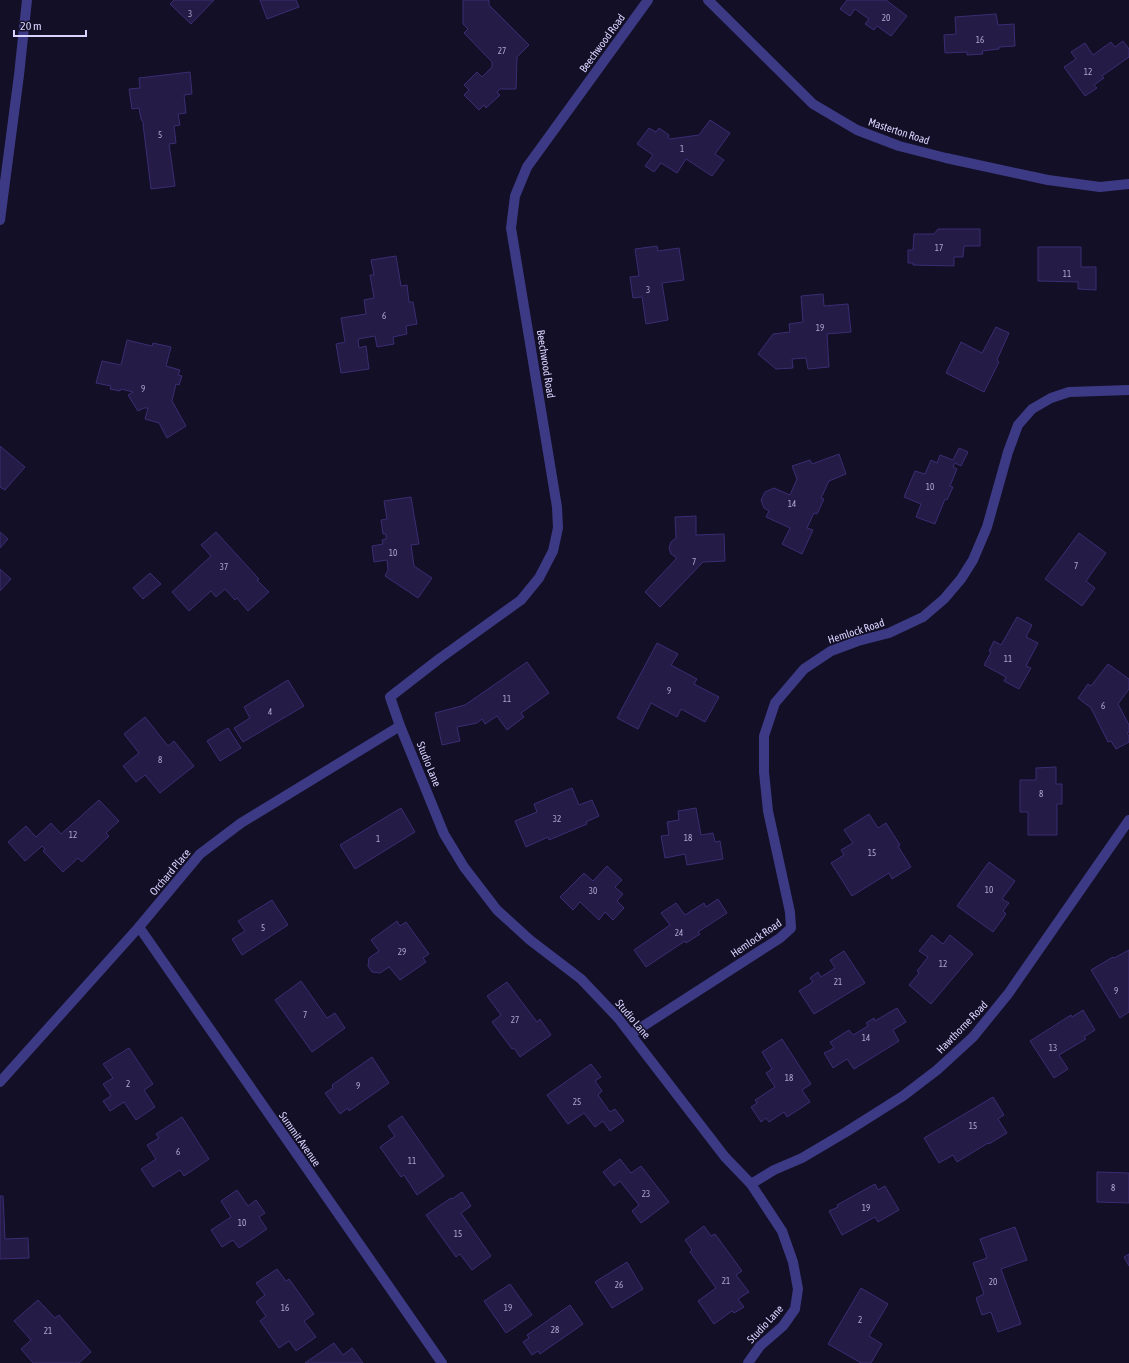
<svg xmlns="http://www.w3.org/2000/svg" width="1129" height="1363" viewBox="0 0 1129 1363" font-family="'Asap Condensed',sans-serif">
	<rect width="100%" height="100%" fill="#130f26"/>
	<g fill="#241b47" stroke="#3b2d73">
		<polygon points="174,0 214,0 191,24 170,4"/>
		<polygon points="260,0 296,0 299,7 267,19"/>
		<polygon points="463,0 489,0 489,5 529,45 517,57 516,89 500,89 497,92 500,95 486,108 484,105 479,110 464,95 469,90 464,85 477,72 482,77 492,67 492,62 464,33 468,29 463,24"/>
		<polygon points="847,0 886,0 907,16 891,36 877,26 874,30 865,24 869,19 855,9 850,16 840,9"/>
		<polygon points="996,14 998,25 1014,24 1015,46 999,47 999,49 982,51 983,54 967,55 967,52 945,53 944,35 956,34 955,17"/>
		<polygon points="1123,41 1129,49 1129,57 1102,76 1104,78 1094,85 1097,88 1085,96 1064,67 1076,59 1071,52 1085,43 1093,55 1111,42 1115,47"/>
		<polygon points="190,72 192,94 184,95 186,113 178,114 180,125 174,126 176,143 169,144 175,186 151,189 143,124 144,124 141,119 139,108 132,109 129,89 140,88 139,78"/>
		<polygon points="710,120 730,133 715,154 724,160 712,176 686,159 677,173 661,163 654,172 645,166 653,155 637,144 649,128 656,132 659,128 669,135 668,137 670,139 699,135"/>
		<polygon points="938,229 980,229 980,246 964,246 963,257 954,257 954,266 913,265 913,263 908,263 908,250 913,250 914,234 934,234"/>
		<polygon points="657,246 658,251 679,248 684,280 662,283 668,320 646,324 642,297 633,298 630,277 639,276 635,249"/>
		<polygon points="1038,247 1081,247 1081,267 1096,267 1096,290 1078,289 1078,282 1038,281"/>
		<polygon points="396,256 401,286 407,285 409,302 413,302 417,324 406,326 407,334 393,337 394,344 377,347 375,336 358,339 359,348 366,346 369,369 341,373 336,344 345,342 341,318 366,314 364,300 374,298 370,275 374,275 371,260"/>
		<polygon points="823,294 824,306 848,304 851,332 827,334 829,367 808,369 806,358 792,359 793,368 776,369 758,354 773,334 790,332 789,324 803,322 801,296"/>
		<polygon points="996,327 1009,333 997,360 999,362 984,392 946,373 961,342 982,353"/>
		<polygon points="127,340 152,346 153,343 171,347 166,366 180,370 178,375 182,376 179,385 176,384 172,401 186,426 167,438 159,423 145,419 148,408 144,408 138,411 128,395 133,392 121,389 120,391 110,389 111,386 96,383 102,361 121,365"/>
		<polygon points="0,446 25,467 5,490 0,487"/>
		<polygon points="959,448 968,452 961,466 955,463 953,467 957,469 950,486 953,487 947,500 945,499 935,524 916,517 921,504 904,497 915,471 925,474 931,460 937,463 940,455 953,460"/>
		<polygon points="839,454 846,474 829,481 821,498 824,499 817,514 814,513 807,528 813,530 802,554 782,544 790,528 766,517 769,511 764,508 761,500 765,492 774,488 790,495 797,479 792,466 810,460 812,464"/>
		<polygon points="411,497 419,544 411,545 414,566 432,578 418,598 385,576 388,570 387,560 374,562 372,546 383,544 382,540 386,539 386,534 383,534 381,520 387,519 384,501"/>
		<polygon points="696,516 696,535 724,534 725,561 703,562 660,607 645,592 676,559 676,557 671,554 669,548 671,542 676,538 675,517"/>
		<polygon points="0,532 8,539 0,548"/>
		<polygon points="216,532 259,579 257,580 269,592 248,611 237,598 235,600 225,589 216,597 211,591 189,611 172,592 211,556 201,545"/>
		<polygon points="1079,533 1106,553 1086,581 1095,588 1082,606 1045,579"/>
		<polygon points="0,569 11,579 0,591"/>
		<polygon points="150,573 161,584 143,599 133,588"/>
		<polygon points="1017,617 1032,625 1026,637 1038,643 1026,666 1031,668 1019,689 1004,681 1006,677 984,665 991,652 989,651 994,641 1001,645"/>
		<polygon points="657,643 678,654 671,665 697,679 694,684 719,697 705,722 681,709 677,717 651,703 638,729 617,718"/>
		<polygon points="527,662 549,693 521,713 524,717 507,730 497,716 485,724 482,719 477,723 457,727 460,741 442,745 435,713 465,705"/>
		<polygon points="1108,664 1129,679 1129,689 1118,704 1129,725 1129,732 1127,733 1129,736 1129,742 1116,749 1111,741 1108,742 1091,708 1078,698 1088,684 1091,686"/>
		<polygon points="288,680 304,706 243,742 234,728 250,718 244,707"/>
		<polygon points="145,717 168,746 174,741 194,766 160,793 145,775 136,782 123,766 139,753 124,734"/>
		<polygon points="228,728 241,748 220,761 207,741"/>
		<polygon points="1056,767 1056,784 1062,784 1062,804 1057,804 1057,835 1028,835 1028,812 1020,812 1020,780 1036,780 1036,768"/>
		<polygon points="572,788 579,805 592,800 599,816 586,822 587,824 549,840 548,837 526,847 515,821 537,812 534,804"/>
		<polygon points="99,800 119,821 106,833 109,836 82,862 78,858 63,872 43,851 45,849 42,846 25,861 8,842 26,826 36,837 51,823 61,834"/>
		<polygon points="401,808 415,832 355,869 340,845"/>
		<polygon points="696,808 701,835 713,833 715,842 720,841 723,859 687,865 685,854 665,858 661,836 669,835 667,822 679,820 678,811"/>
		<polygon points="869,814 878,828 886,823 900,845 898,846 911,867 892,879 889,873 852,896 831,863 844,855 841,850 853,843 844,830"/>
		<polygon points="989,862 1015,881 1002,899 1009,903 1003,911 1006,914 993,932 957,906"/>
		<polygon points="607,866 622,880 615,887 623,894 617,901 624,908 613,920 605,912 599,920 580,902 573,910 560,897 584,873 593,881"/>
		<polygon points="718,899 727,913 698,932 700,934 686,943 685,941 646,967 634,950 670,925 661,913 676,903 685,915 704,903 706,907"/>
		<polygon points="272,900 288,925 242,955 232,939 245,931 238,921"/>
		<polygon points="397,921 400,926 406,922 429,954 423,958 426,962 400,980 389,967 380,973 372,972 368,966 369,958 379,951 371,940"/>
		<polygon points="932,935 943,944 950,935 973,954 931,1004 909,985 919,973 917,971 928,957 919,951"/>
		<polygon points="1129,950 1129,1012 1120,1018 1091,970 1113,957 1114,958"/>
		<polygon points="844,951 865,983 814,1014 799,991 813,982 810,978 818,972 821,977 835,968 830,960"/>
		<polygon points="301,981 327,1018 335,1013 345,1028 312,1052 275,1000"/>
		<polygon points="507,982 537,1022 540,1019 551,1035 520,1057 514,1048 512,1049 492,1022 501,1015 487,996"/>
		<polygon points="897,1008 906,1022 893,1030 899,1041 854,1069 847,1059 833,1068 824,1053 834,1048 830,1042 849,1030 853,1035 868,1026 866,1023 874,1018 875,1021"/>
		<polygon points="1083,1010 1095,1030 1084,1037 1086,1039 1059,1055 1068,1069 1054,1078 1030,1041 1071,1015 1072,1017"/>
		<polygon points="782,1039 811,1084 802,1090 810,1102 787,1117 784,1112 769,1122 766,1118 761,1122 751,1107 757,1103 755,1100 775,1087 766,1073 772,1069 762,1052"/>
		<polygon points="129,1048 153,1084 144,1090 155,1107 136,1120 124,1102 110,1111 103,1101 111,1096 103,1084 113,1078 103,1064"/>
		<polygon points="372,1057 389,1083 349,1111 348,1108 340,1114 325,1093 333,1088 332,1085"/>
		<polygon points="591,1064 601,1077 595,1081 602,1091 598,1095 610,1112 615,1109 624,1121 610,1131 603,1121 595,1127 584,1113 568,1124 547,1095"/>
		<polygon points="993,1097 1004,1115 998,1119 1007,1133 989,1144 988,1143 957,1162 953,1155 939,1163 924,1138"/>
		<polygon points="402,1116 444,1176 417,1195 404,1175 401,1177 380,1147 395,1136 388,1126"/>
		<polygon points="182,1117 209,1159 184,1176 180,1170 153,1187 141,1169 156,1159 147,1145 159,1138 156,1134"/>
		<polygon points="620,1159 631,1173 641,1166 669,1202 641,1223 632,1211 639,1205 620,1181 614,1186 603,1172"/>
		<polygon points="1097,1172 1129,1173 1129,1203 1097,1202"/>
		<polygon points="875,1184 878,1190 885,1186 899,1210 878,1222 875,1217 842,1235 829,1211 838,1207 837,1205"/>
		<polygon points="237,1190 248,1206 256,1200 265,1213 259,1217 267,1229 239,1248 233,1240 222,1247 211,1230 231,1217 221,1201"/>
		<polygon points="462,1192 471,1206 461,1213 491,1256 472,1270 460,1254 456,1257 426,1215 451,1198 452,1199"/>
		<polygon points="0,1196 3,1196 5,1239 28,1238 29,1258 0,1259"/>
		<polygon points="704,1226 711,1236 715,1234 742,1271 736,1275 749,1292 738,1299 744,1307 734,1313 732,1311 714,1324 698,1301 716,1288 690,1252 692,1250 685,1240"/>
		<polygon points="1015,1227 1027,1260 1001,1269 1021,1324 998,1332 991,1312 982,1315 976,1298 984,1294 973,1263 987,1258 980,1239"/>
		<polygon points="1129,1254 1129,1266 1124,1257"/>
		<polygon points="627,1262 643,1289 612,1308 595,1282"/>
		<polygon points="277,1269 286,1281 289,1279 314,1314 304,1321 316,1337 296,1351 289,1341 279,1348 260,1321 266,1316 256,1302 265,1295 256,1283"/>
		<polygon points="510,1284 532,1315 506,1333 484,1301"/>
		<polygon points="861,1288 888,1304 869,1336 882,1344 871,1363 861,1363 828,1344"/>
		<polygon points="38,1300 55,1318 59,1315 91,1352 79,1363 33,1363 21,1349 31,1340 14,1321"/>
		<polygon points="570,1305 583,1324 540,1354 538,1351 532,1355 523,1342 529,1338 527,1335"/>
		<polygon points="334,1343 343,1355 352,1348 363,1363 305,1363"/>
	</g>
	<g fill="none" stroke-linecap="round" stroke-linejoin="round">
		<g stroke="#3d3a85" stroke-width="10">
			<polyline points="648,0 527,167 515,196 511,228 557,507 558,528 553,551 539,578 521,600 439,659 390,697 400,726 444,834 464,867 497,910 530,940 581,979 618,1018 725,1157 751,1184 782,1231 793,1262 798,1289 795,1309 783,1326 760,1346 748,1363"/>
			<polyline points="708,0 813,104 857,130 899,146 946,158 1048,180 1100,187 1129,184"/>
			<polyline points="0,220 19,75 27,0"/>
			<polyline points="139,927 442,1363"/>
			<polyline points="631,1034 780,938 791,928 790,912 768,811 764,772 764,736 775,703 804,669 831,651 858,641 889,633 923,617 944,599 961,579 973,560 987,527 1008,452 1018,425 1032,409 1051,398 1069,392 1129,390"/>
			<polyline points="0,1082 139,927 200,854 241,823 400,726"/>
			<polyline points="751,1184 774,1170 802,1158 846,1132 903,1096 937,1070 973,1037 1008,994 1129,820"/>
		</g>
	</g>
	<g text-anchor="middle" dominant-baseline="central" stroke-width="3" stroke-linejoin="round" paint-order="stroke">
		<g font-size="9" fill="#aca6d1">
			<text x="190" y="14">3</text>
			<text x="886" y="18">20</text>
			<text x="980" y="40">16</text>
			<text x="502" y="51">27</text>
			<text x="1088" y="72">12</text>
			<text x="160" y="135">5</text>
			<text x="682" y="149">1</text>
			<text x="939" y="248">17</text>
			<text x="1067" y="274">11</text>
			<text x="648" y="290">3</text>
			<text x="384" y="316">6</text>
			<text x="820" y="328">19</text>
			<text x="143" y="389">9</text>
			<text x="930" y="487">10</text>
			<text x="792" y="504">14</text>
			<text x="393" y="553">10</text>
			<text x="694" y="562">7</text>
			<text x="1076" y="566">7</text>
			<text x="224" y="567">37</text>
			<text x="1008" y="659">11</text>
			<text x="669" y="691">9</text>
			<text x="507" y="699">11</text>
			<text x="1103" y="706">6</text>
			<text x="270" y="712">4</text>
			<text x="160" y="760">8</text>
			<text x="1041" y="794">8</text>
			<text x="557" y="819">32</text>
			<text x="73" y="835">12</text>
			<text x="688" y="838">18</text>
			<text x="378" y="839">1</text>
			<text x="872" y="853">15</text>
			<text x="989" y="890">10</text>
			<text x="593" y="891">30</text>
			<text x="263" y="928">5</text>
			<text x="679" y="933">24</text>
			<text x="402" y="952">29</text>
			<text x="943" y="964">12</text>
			<text x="838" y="982">21</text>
			<text x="1116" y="991">9</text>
			<text x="305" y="1015">7</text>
			<text x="515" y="1020">27</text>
			<text x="866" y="1038">14</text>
			<text x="1053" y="1048">13</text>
			<text x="789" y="1078">18</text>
			<text x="128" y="1084">2</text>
			<text x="358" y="1086">9</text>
			<text x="577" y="1102">25</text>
			<text x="973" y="1126">15</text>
			<text x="178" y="1152">6</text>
			<text x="412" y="1161">11</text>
			<text x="1113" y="1188">8</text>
			<text x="646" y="1194">23</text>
			<text x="866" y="1208">19</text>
			<text x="242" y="1223">10</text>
			<text x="458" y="1234">15</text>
			<text x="726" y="1281">21</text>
			<text x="993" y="1282">20</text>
			<text x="619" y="1285">26</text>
			<text x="285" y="1308">16</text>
			<text x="508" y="1308">19</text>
			<text x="860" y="1320">2</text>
			<text x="555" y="1330">28</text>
			<text x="48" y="1331">21</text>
		</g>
		<g font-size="11" fill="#d9d4ff" stroke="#130f26">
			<text transform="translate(602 43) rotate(-54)">Beechwood Road</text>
			<text transform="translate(899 131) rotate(18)">Masterton Road</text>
			<text transform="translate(546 364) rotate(81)">Beechwood Road</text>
			<text transform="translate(856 631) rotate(-18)">Hemlock Road</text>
			<text transform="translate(429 764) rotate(68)">Studio Lane</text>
			<text transform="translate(170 872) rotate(-50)">Orchard Place</text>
			<text transform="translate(756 938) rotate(-34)">Hemlock Road</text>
			<text transform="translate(633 1019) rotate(50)">Studio Lane</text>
			<text transform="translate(962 1027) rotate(-46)">Hawthorne Road</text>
			<text transform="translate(300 1139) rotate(55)">Summit Avenue</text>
			<text transform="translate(765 1324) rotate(-47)">Studio Lane</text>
		</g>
	</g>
	<path d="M14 30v6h72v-6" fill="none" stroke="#d9d4ff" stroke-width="2"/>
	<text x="20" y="30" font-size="12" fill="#d9d4ff" stroke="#130f26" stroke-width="3" paint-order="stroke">20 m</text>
</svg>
